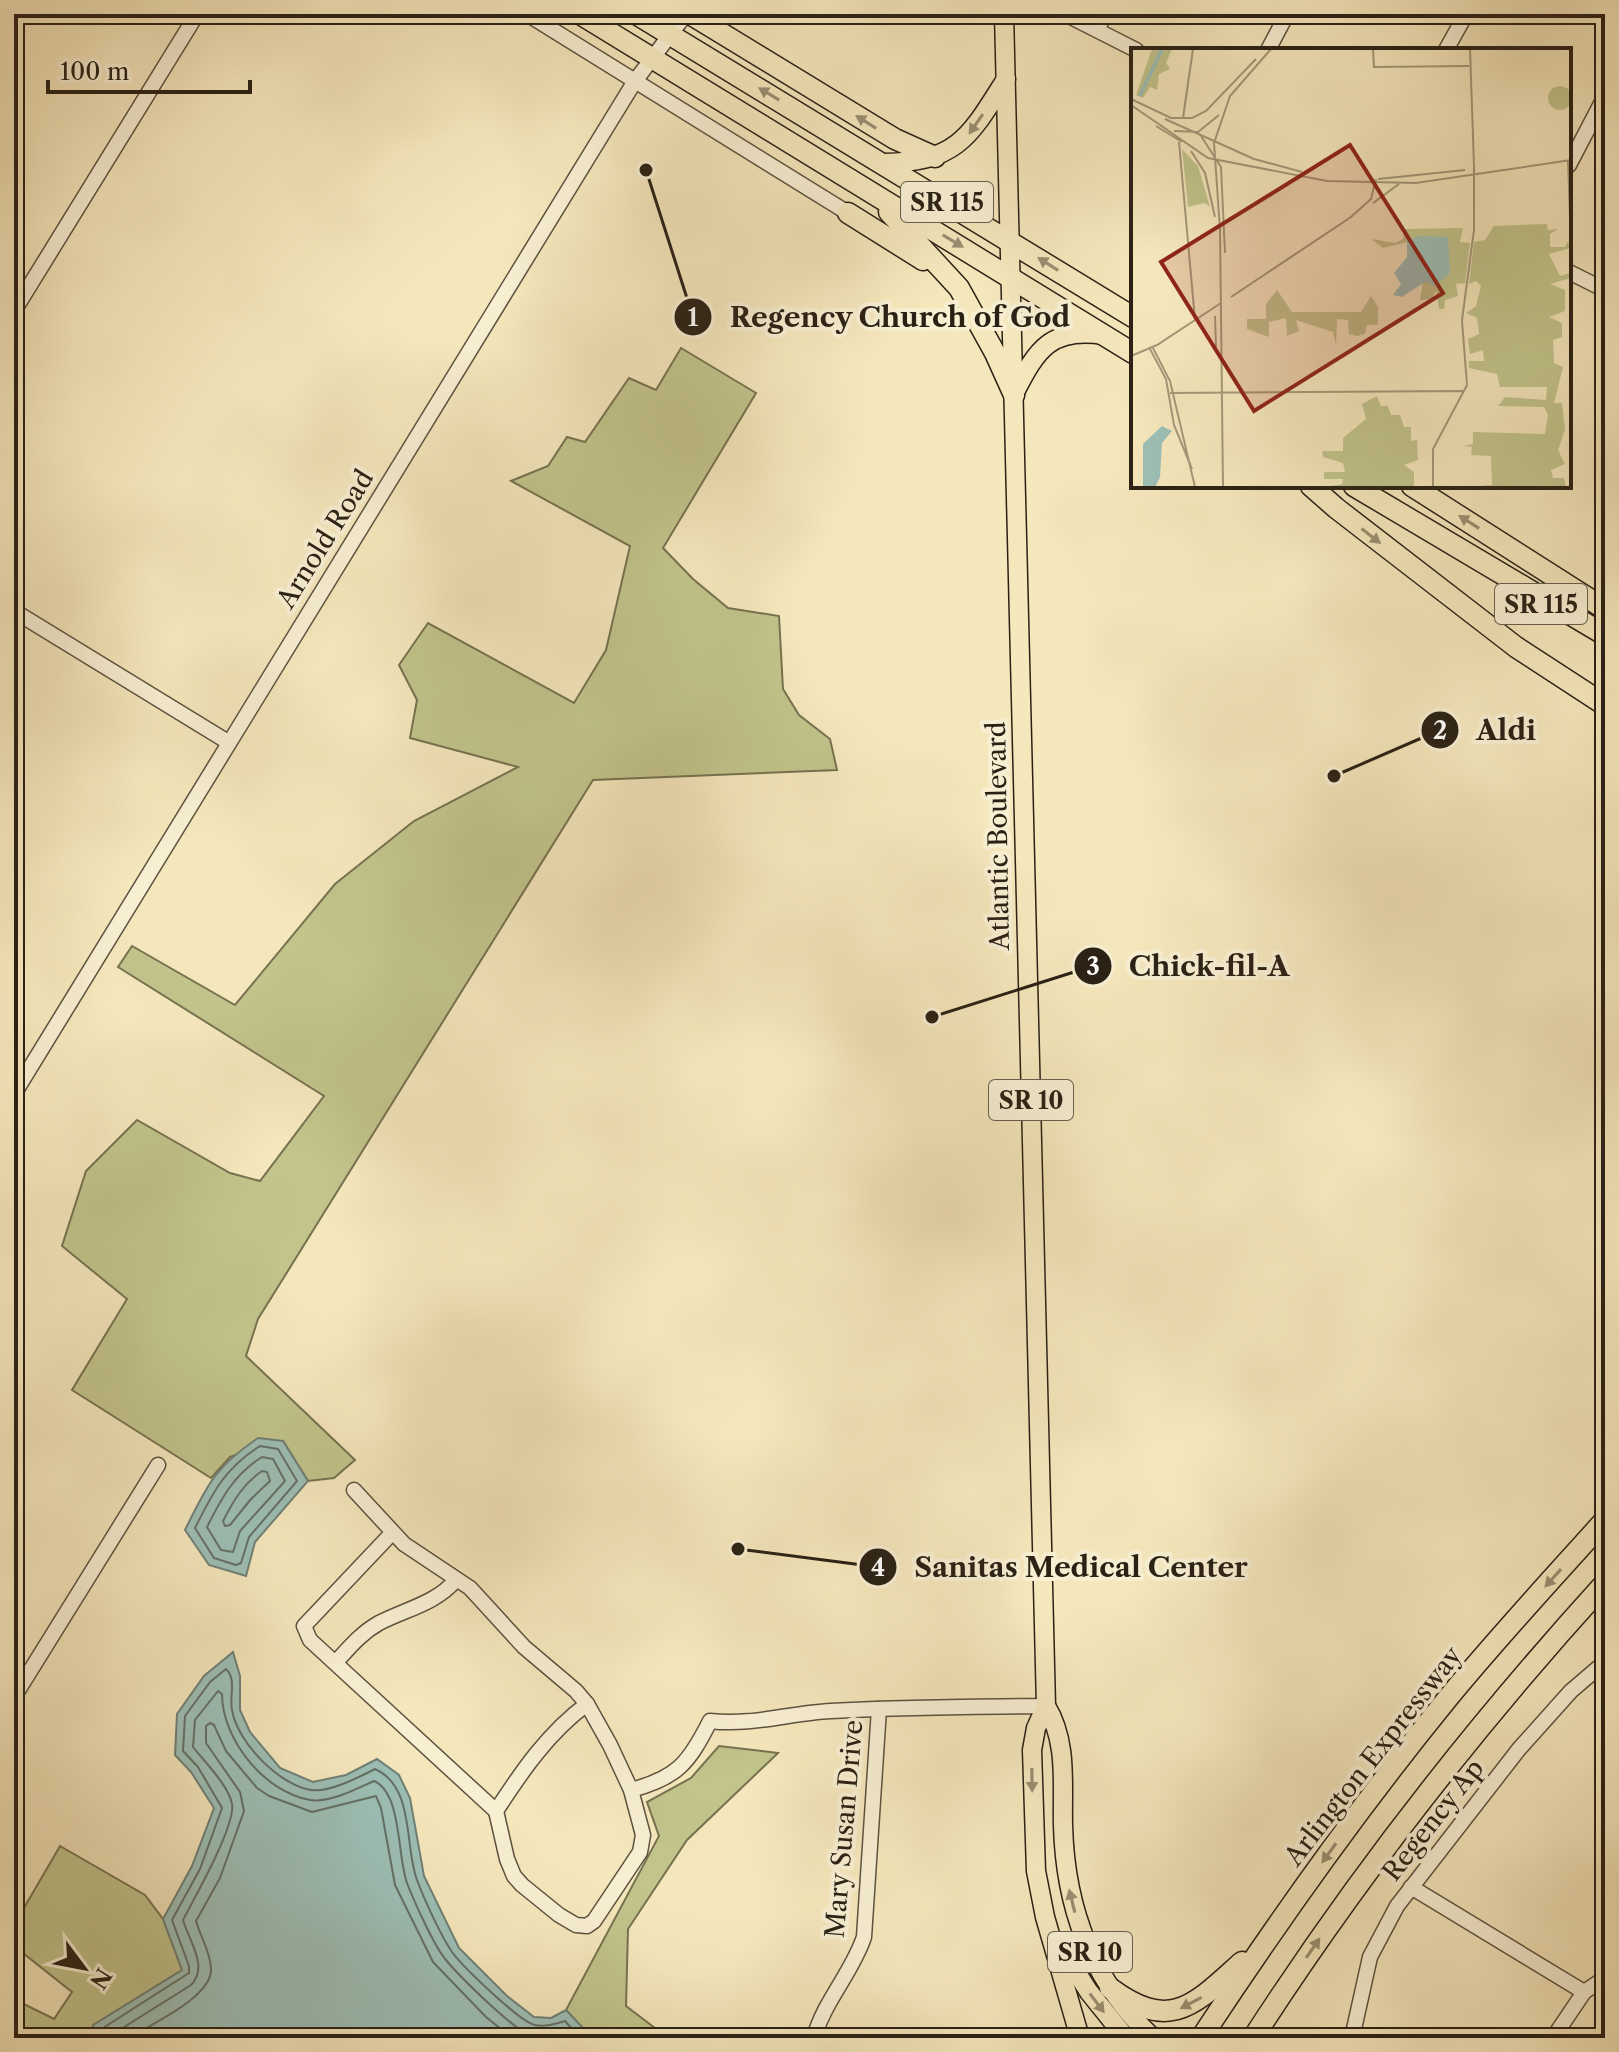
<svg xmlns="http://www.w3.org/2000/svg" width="1619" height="2052" viewBox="0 0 1619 2052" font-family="'Libre Caslon Text',serif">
	<rect width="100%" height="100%" fill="#f5e7bc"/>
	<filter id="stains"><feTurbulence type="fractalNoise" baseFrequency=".0025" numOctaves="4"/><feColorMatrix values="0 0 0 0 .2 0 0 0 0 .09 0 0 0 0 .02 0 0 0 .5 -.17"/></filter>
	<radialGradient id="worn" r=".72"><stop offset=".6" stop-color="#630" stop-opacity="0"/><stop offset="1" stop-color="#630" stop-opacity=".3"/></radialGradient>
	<g fill="#c2c48c" stroke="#767250" stroke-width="2">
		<polygon points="681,348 756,393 663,548 693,579 728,608 779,616 783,689 799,715 830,739 837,770 593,780 258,1319 246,1356 355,1460 334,1478 308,1481 283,1441 230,1457 211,1478 72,1390 127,1299 62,1246 86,1171 137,1120 230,1173 260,1181 324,1096 118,967 132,946 235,1005 335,884 414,821 518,767 410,738 417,700 399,665 428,623 574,703 606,650 630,546 511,481 548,466 567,437 585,442 629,378 656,390"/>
		<polygon points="719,1746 778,1753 687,1840 628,1929 626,2006 668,2038 578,2038 584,2030 566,2010 659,1836 647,1802 691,1778"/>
		<polygon points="60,1846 145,1895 163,1919 182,1970 94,2025 93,2038 14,2038 14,1999 54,2019 72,1992 14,1946 14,1925"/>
	</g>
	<g fill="#9dbfb6" stroke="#6f8076" stroke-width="2">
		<path d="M258,1438L283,1441L308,1481L255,1542L246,1576L209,1565L185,1530C208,1484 214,1468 258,1438Z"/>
		<polygon points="233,1652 240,1676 240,1710 250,1732 280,1768 313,1782 346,1775 377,1759 399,1775 410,1798 424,1876 459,1948 507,1996 534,2017 551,2018 566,2010 585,2030 578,2038 93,2038 93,2025 182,1970 163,1919 192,1866 214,1808 191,1772 175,1755 177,1714 204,1676"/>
	</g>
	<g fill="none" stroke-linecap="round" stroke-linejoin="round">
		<g stroke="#647066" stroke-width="2">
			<path d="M260,1446L278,1449L297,1481L249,1537L241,1563L236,1565L214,1558L195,1528C213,1492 225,1468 260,1446Z"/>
			<path d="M262,1457L273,1459L285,1481L240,1531L233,1552L221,1550L207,1527C222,1497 234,1475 262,1457Z"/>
			<path d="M262,1471L267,1472L270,1481L251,1499L230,1525L225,1526L223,1521C234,1500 243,1484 262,1471Z"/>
			<path d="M101,2038L103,2028L189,1973V1966L172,1920L200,1869L222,1808L198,1767L183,1751L185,1716L210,1682L226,1669C237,1679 229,1697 232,1710C237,1742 279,1785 311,1790C329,1793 359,1777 375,1769C415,1787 404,1845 417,1880C424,1899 441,1936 452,1952C462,1966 521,2023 535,2025C546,2027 555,2024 565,2021L573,2030V2038"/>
			<path d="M111,2038L113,2034L191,1985C209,1967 189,1941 183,1920C194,1899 236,1825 232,1804C229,1786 204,1761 193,1747L195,1720L218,1691L222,1694C222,1739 264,1792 310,1800C330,1803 356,1789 374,1781C402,1793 397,1856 407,1883C414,1901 434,1946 446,1960C459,1976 512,2028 528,2034C537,2037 550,2036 559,2035L563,2038"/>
			<path d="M129,2038C151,2024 212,1997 211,1969C211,1953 200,1936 196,1921L220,1878L244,1811L240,1792L206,1743V1726L210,1723L214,1725L226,1751L257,1788L269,1796L312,1812L376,1796L381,1808L395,1885L433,1962L486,2017L512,2038"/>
		</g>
		<defs>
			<g id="minor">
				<polyline points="527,14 848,213"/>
				<polyline points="1065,14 1136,50"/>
				<polyline points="1097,30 1105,14"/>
				<polyline points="1268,50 1287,14"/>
				<polyline points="1446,50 1466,14"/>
				<polyline points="1569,165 1605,96"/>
				<polyline points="1569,272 1605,290"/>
				<polyline points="14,311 197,14"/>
				<polyline points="14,611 228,742"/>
				<polyline points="14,1094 635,81 686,14"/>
				<polyline points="354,1490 404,1544 470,1588 524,1647 576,1691 587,1704 610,1745 631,1790 643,1835 640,1852 594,1921 587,1926 576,1925 559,1915 522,1885 514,1876 507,1859 496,1811 310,1640 304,1626 392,1533"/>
				<path d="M336,1662C349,1648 361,1633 379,1623C406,1609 435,1604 456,1580"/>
				<polyline points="14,1697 158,1465"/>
				<path d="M631,1790C677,1778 689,1763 710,1721C751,1726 790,1713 831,1711C903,1707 974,1707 1046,1706"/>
				<path d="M496,1811C522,1771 548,1733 587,1704"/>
				<polyline points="1411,1887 1584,1992"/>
				<path d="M814,2038C824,2001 852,1973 864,1937L879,1709"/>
				<polyline points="1352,2038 1370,1957 1397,1906 1519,1749 1571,1691 1605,1662"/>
				<polyline points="1553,2038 1584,1992 1605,1978"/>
			</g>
			<g id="major">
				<polyline points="1004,14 1046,1706 1036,1728 1032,1750 1036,1871 1045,1917 1080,2038"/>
				<path d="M884,163C958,162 970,136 1006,79"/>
				<path d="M1015,392C1037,349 1051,327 1104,335"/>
				<path d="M1046,1706C1068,1742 1062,1784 1063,1825C1065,1907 1092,1981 1153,2038"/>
				<polyline points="1061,1948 1089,1992 1126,2038"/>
			</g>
			<g id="highway">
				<polyline points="580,14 1133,353"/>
				<polyline points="636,14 1133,317"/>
				<polyline points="690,14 895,139 935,157"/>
				<polyline points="889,212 959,288 995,353 1014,395"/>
				<polyline points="848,213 923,260"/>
				<polyline points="1311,486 1336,508 1516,647 1605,705"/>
				<polyline points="1354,486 1605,635"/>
				<polyline points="1412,486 1605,609"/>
				<path d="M1110,1988C1171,2033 1194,2005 1242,1962"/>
				<path d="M1201,2038C1278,1921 1359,1807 1448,1698C1498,1637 1552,1579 1605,1520"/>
				<path d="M1253,2038C1357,1877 1476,1725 1605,1583"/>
			</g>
		</defs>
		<use href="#minor" stroke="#5d523f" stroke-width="17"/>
		<use href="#major" stroke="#2a2115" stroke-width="21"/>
		<use href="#highway" stroke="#2a2115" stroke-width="23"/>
		<use href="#minor" stroke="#f8efd3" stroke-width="14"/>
		<use href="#major" stroke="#f5e7bc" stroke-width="18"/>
		<use href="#highway" stroke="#f5e7bc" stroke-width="20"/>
	</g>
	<defs><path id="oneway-solid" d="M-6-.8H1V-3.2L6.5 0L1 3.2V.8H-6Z" transform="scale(2)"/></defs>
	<g fill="#9a8e71">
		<use href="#oneway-solid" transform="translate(769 94) rotate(-149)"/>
		<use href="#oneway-solid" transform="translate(866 122) rotate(-148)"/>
		<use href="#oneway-solid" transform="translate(976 124) rotate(125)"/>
		<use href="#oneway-solid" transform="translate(953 241) rotate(31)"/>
		<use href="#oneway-solid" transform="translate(1048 264) rotate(-148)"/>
		<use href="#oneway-solid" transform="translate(1469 522) rotate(-148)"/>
		<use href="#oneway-solid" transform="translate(1371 536) rotate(38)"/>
		<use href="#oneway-solid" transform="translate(1553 1578) rotate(132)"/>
		<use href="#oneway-solid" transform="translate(1032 1780) rotate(89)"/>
		<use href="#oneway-solid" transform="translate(1329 1853) rotate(126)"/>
		<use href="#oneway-solid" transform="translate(1072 1901) rotate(-104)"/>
		<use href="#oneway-solid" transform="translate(1313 1948) rotate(-55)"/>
		<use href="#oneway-solid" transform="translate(1097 2003) rotate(53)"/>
		<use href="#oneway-solid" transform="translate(1191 2003) rotate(152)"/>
	</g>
	<g text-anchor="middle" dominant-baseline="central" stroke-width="8" stroke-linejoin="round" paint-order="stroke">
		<g fill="#f8efd3" stroke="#685f4e" stroke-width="2">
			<rect x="901" y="182" width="92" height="40" rx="6"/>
			<rect x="1495" y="584" width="92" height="40" rx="6"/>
			<rect x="989" y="1080" width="84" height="40" rx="6"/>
			<rect x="1048" y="1932" width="84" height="40" rx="6"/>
		</g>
		<g font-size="24" font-weight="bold" fill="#2a2115">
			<text x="947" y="202">SR 115</text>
			<text x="1541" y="604">SR 115</text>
			<text x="1031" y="1100">SR 10</text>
			<text x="1090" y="1952">SR 10</text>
		</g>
		<g font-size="26" fill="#2a2115" stroke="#f8efd3">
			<text transform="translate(325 539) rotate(-58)">Arnold Road</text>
			<text transform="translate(998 836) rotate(-91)">Atlantic Boulevard</text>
			<text transform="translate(1373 1756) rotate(-52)">Arlington Expressway</text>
			<text transform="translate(1433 1820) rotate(-52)">Regency Ap</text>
			<text transform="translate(844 1829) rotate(-85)">Mary Susan Drive</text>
		</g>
	</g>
	<g transform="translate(1131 48)">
		<rect width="440" height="440" fill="#f5e7bc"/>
		<path d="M21,1H41L35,15L39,21L28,26L26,42L19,39L12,50L5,47ZM417 50a12 12 0 1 1 24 0a12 12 0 1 1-24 0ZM51,101L67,118L79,159L74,155L57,159ZM416,176L417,182L427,181L419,186V199H434L437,193L439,200L418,206L429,228L440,225V230L419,236L434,242V263L418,269L431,275V289L422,292L423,315L432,319L423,355H431L434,382L427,402L434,416L420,422L422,430H433L435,439H336L361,437L360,408L340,407L341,399L332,398L342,396V384L414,386L417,367L413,359L367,358L374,349L415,352L416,339H369L366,326L338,320V313H353L352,302L339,306L337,291L348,286L346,270L335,265L345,258L350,238L345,233L338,236L343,194L354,192L363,178ZM332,180L329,194L339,195L334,235L325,236L327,248L314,252L313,261H308L305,242L301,251L289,252L300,188L252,200L240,191L264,195L272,191L273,181ZM146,242L161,264H230L240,248L247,259V277H236L234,286L226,288L218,286L217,272L206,271L205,297L202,284L165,272L168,283L156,288L155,270L138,274V289L116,281V271H135V256ZM246,348L250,358H257L260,367H269L273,379H280V393L286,392L287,412L273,417L283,424V439H194L211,436L212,431H193V424H214L212,415L192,409L191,403H212V390L235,371L231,356Z" fill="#c2c48c"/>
		<path d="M289,188L317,189L319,225L304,238L294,234L271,249L262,247L270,236L263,225L276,209V193ZM31,378L41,383L31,395L29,429L24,439H12V396Z" fill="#9dbfb6"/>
		<path fill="none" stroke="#9dbfb6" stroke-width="4" d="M9,48L31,1"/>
		<path fill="none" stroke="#a49879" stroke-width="2" d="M242,1L243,19L338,18M0,51L40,70H61L75,63L125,11M0,57L77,110L196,133L285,135L440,112M52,70L62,1M34,71L123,111L171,124M25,78L51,94M43,83L67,84L88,67M70,88L90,119L94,205M48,94L64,272M60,103L74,125L84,169M437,112L440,198M247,131L334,122M242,155L268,136M100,249L220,169L240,151L245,131M84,268L85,299M22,300L39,333L64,439M19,301L35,331L43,377L61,421M0,308L26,297L90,255M39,345L332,343M92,439L89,181L83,95L99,48L140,1M302,439V401L336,337L331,272L343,182V118L339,1"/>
		<path fill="#8f2418" fill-opacity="0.15" stroke="#8f2418" stroke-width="4" d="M219,97L312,245L123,363L30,214Z"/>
		<rect width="440" height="440" fill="none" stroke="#2a2115" stroke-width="4"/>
	</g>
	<path fill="none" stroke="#2a2115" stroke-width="3" d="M646 170L693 317M1334 776L1440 730M932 1017L1093 966M738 1549L878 1567"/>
	<g fill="#2a2115" stroke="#f8efd3" stroke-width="3">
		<circle cx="646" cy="170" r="8"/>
		<circle cx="1334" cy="776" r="8"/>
		<circle cx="932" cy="1017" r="8"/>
		<circle cx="738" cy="1549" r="8"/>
		<circle cx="693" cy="317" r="20"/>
		<circle cx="1440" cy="730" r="20"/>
		<circle cx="1093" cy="966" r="20"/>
		<circle cx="878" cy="1567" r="20"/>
	</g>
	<g font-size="24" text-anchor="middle" font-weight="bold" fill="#fff">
		<text x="693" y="326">1</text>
		<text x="1440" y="739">2</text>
		<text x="1093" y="975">3</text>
		<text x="878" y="1576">4</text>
	</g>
	<g font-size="28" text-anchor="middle" font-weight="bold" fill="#2a2115" stroke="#f8efd3" stroke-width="8" stroke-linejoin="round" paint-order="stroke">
		<text x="900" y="327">Regency Church of God</text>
		<text x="1506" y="740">Aldi</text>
		<text x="1209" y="976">Chick-fil-A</text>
		<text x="1081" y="1577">Sanitas Medical Center</text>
	</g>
	<rect width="1619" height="2052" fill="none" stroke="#f5e7bc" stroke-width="48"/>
	<rect x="16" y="16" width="1587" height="2020" fill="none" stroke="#2a2115" stroke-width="4"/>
	<rect x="24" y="24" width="1571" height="2004" fill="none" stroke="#2a2115" stroke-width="2"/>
	<g transform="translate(84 1968) rotate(122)" stroke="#f8efd3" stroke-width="6" paint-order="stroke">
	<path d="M0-6L14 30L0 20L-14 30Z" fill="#2a2115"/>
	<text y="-12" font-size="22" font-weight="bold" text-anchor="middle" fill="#2a2115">N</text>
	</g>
	<path d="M48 80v12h202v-12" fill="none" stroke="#2a2115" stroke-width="4"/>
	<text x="60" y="80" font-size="24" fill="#2a2115" stroke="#f8efd3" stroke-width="6" paint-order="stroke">100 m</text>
	<rect width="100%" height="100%" filter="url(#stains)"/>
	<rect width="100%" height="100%" fill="url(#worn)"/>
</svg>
